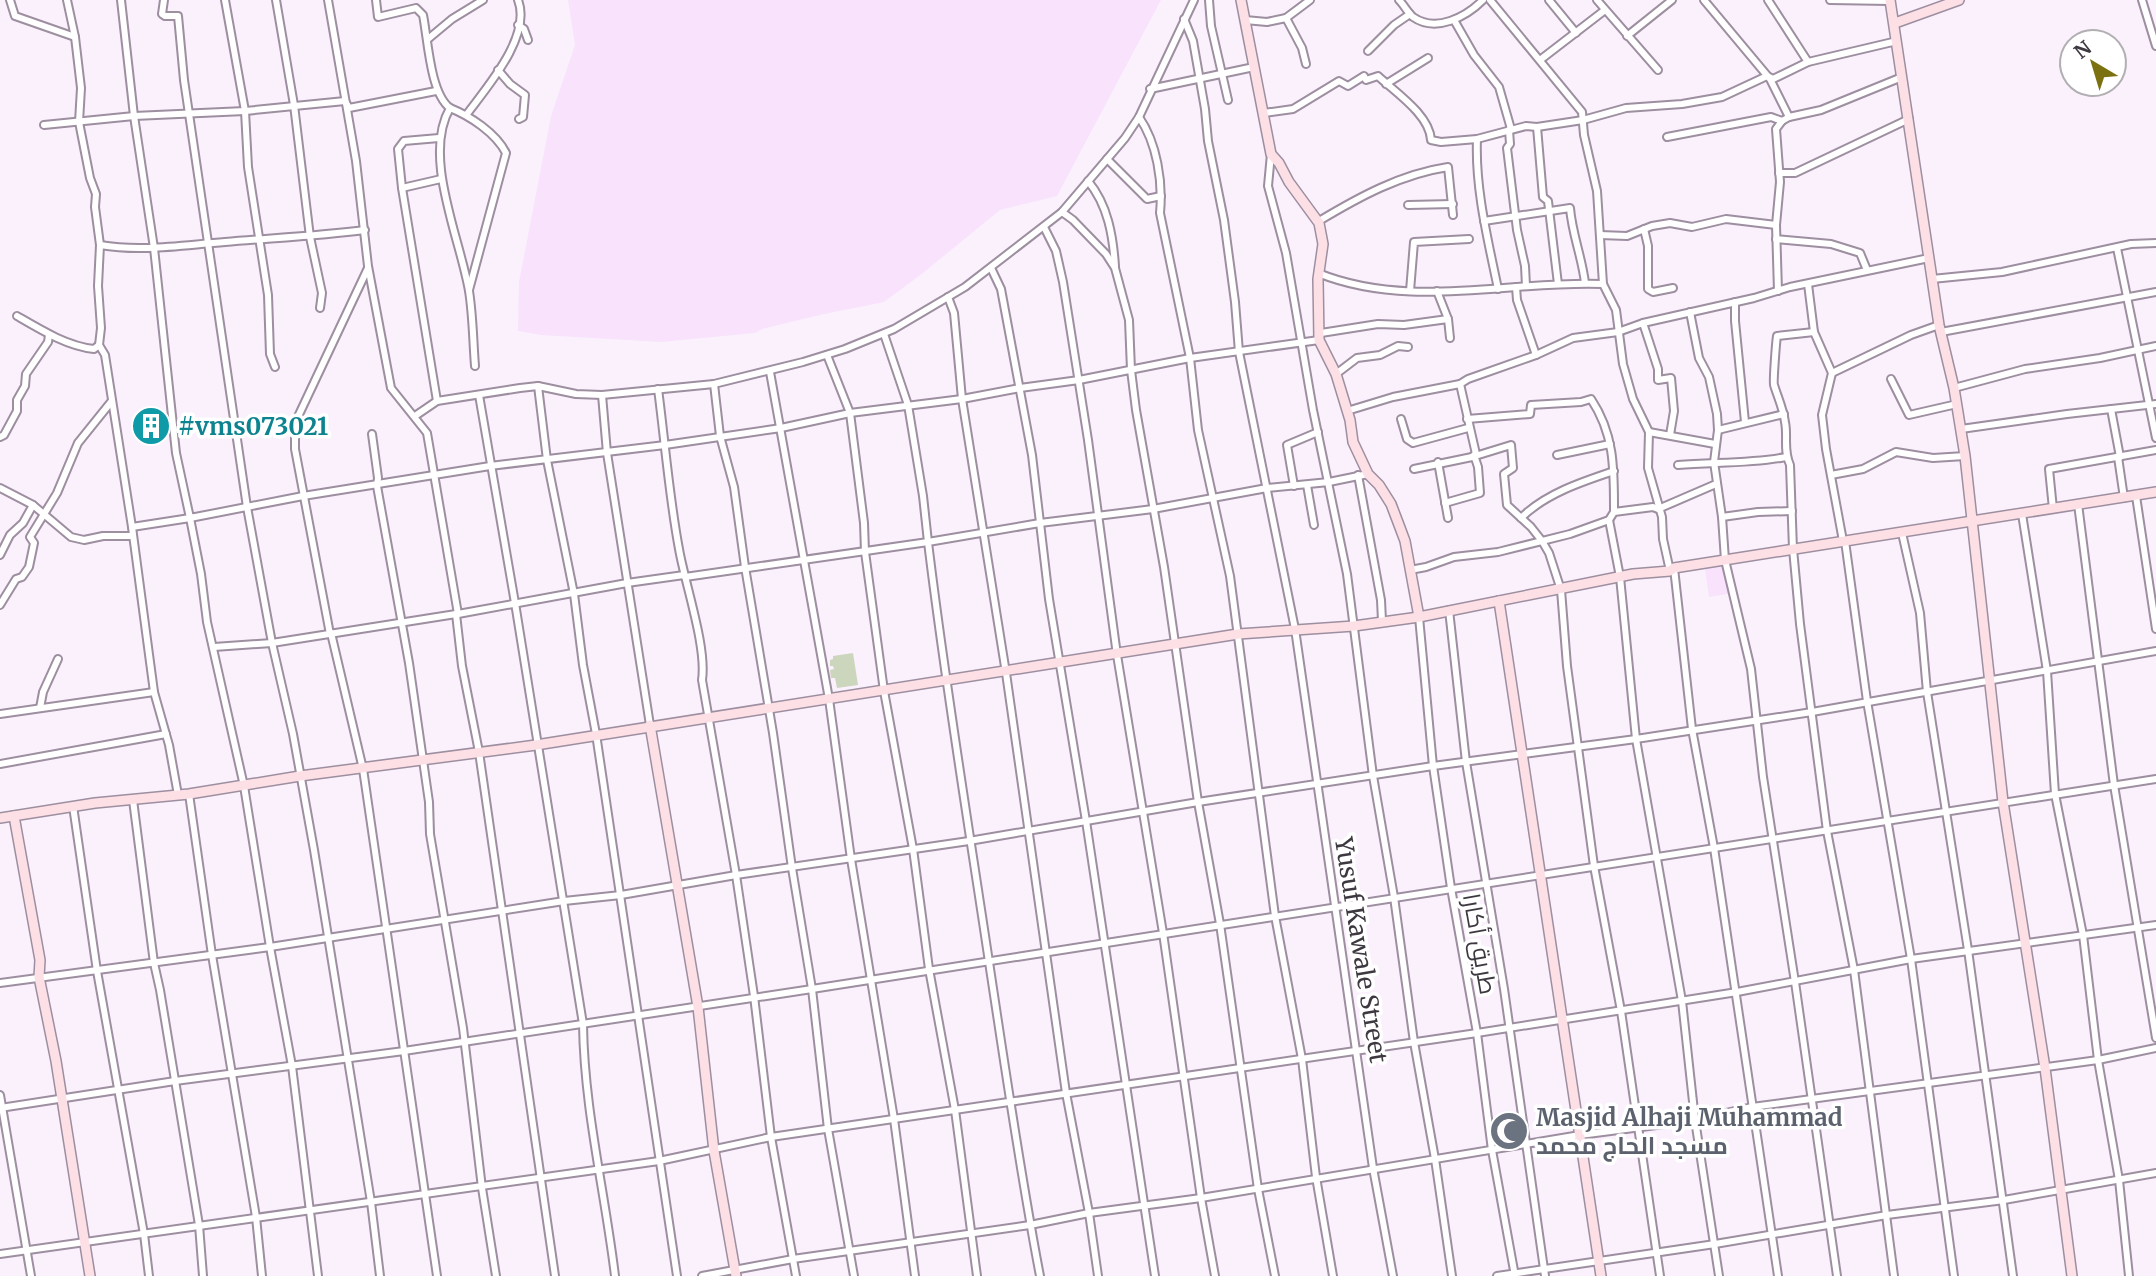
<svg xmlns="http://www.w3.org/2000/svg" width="2156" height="1276" viewBox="0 0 2156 1276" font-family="Merriweather,Cairo,serif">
	<rect width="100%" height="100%" fill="#fbf1fd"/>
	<g fill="#f8e2fc">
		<polygon points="568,0 1161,0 1057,196 1000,210 923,273 884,302 824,314 762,329 755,333 661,342 541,335 518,331 519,282 551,116 575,45"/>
		<polygon points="1725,564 1733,593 1709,597 1705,569"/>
	</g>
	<polygon fill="#ccd6bc" points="853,653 858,685 837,688 835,678 831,678 830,670 834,669 833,666 830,666 830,660 833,659 833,656"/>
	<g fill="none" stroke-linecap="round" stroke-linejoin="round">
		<defs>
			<g id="street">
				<polyline points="10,0 15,16 75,37"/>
				<polyline points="67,0 75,37 81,88 79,122 90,178 96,194 95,207 100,245 98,286 101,328 99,345 105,355 132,527 154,692 169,745 178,795"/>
				<polyline points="121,0 134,116 154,248 176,453 190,518 303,496 490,466 665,445 781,428 850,413 962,399 1020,388 1079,380 1190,358 1319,340"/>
				<polyline points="164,0 162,14 165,16 178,16 184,80 247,507 272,643 293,734 314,850 371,1202 380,1276"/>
				<polyline points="225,0 245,111 248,167 268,295 270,354 275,367"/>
				<polyline points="276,0 294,105 310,237 322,293 320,308"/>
				<polyline points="328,0 356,161 368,266 391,388 427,433 458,614 456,614 462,666 479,752 555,1276"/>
				<path d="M376,0L378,17L416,8L423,15C428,40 430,93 450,108C422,156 460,238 469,291C473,316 473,341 475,366"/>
				<polyline points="1209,0 1211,26 1228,100"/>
				<path d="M1399,0C1404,5 1408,13 1413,17C1436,33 1466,17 1483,0"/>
				<polyline points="1490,0 1582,112 1584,135 1597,191 1603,284"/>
				<polyline points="1549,0 1576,33"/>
				<polyline points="1597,0 1658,70"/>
				<polyline points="1704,0 1770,79 1789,117"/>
				<polyline points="1768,0 1808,62"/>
				<polyline points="1830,0 1890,1"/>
				<polyline points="2142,0 2156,46"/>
				<polyline points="1286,18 1302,48 1306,64"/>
				<polyline points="1184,19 1193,41 1205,109 1208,141 1224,220 1235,302 1239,352 1295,629 1373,1168 1393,1276"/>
				<polyline points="1245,20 1267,22 1286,18 1310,0"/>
				<polyline points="1454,20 1474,55 1499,87 1511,129"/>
				<polyline points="518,25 524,29 528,40"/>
				<polyline points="1627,36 1672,0"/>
				<polyline points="428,39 452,19 483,0"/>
				<polyline points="1368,51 1394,25 1410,14"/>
				<polyline points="1540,60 1605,10"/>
				<polyline points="498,70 510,84 525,95 523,117 519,119"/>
				<polyline points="1386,84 1428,58"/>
				<polyline points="1150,89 1254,67"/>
				<path d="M450,108C470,116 496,133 506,153L469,290"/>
				<path d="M1264,113L1293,109L1339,81L1348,86L1364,76L1366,80L1378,76C1395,92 1430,115 1431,140L1441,142L1477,139L1526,126L1537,127L1583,120L1626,108L1682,104L1722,97L1767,76L1773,79L1808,62L1897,41"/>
				<path d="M467,114C487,87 532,36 518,0"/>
				<path d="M1139,117C1157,143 1163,182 1160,213L1190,358L1198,430L1230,576L1275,916L1302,1059L1316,1177L1333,1276"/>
				<polyline points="44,125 134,116 245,111 345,101 349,108 436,91"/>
				<polyline points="1537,127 1543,197 1548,201 1558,284"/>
				<polyline points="1509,130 1510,144 1507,148 1517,230 1525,266 1526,286"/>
				<polyline points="1667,137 1771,117 1782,121 1789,117 1821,110 1902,77"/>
				<path d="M1477,139C1475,189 1488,240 1498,289"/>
				<polyline points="1271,154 1268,186 1286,253 1313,410 1347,574 1373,776 1394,897 1414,1042 1435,1159 1452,1276"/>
				<polyline points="1107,159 1147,199 1161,196"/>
				<polyline points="1779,173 1795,173 1909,119"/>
				<path d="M1088,181C1108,205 1113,236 1115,266"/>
				<polyline points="402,188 441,179"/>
				<polyline points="1408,205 1453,204"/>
				<polyline points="1062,212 1073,220 1106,254 1115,268 1129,320 1131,370 1136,410 1164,567 1198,802 1220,924 1258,1189 1275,1276"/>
				<path d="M1319,221C1359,197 1401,174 1448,167L1453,215"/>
				<path d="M1484,221L1570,208C1572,234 1582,257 1585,283"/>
				<polyline points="1044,227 1056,251 1063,282 1088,440 1117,655 1163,933 1201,1198 1215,1276"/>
				<polyline points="1644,229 1648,246 1648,289 1653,292 1673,288"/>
				<polyline points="1600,235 1627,236 1652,226 1670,223 1692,227 1726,219 1776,225"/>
				<polyline points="1776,239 1831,244 1860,253 1867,270"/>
				<path d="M100,245C142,252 183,245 225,242C272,238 318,236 365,230"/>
				<polyline points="2117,248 2156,438"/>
				<polyline points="991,268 1001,289 1032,455 1049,599 1086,821 1155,1276"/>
				<path d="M1318,273C1409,310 1509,280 1603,284L1616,310L1623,364L1633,399L1649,432L1648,468L1662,517L1663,539L1670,571"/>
				<polyline points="1932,279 2002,272 2131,244 2156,243"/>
				<polyline points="1808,284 1814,332 1832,373 1822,415 1826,449 1843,541"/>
				<polyline points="1410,291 1414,242 1469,239"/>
				<polyline points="1437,291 1448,319 1450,338"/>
				<polyline points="1778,291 1776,225 1780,182 1776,129 1782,121"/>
				<polyline points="948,297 954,313 962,399 1006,673 1066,1093 1089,1213 1098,1276"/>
				<polyline points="1735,302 1735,321 1745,422"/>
				<polyline points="1690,312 1699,358 1709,377 1717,414 1718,430 1714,462 1722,517 1725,560 1751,669 1763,777 1795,982 1837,1276"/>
				<path d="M17,316C41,330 67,346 94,349L99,345"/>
				<polyline points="1643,323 1658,369 1658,380 1671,378 1674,411 1670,435"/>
				<path d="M1814,332L1777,336C1776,342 1773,382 1774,385C1778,398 1783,408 1785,422C1788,437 1783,450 1790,465L1793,549L1800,624L1827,831L1854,970L1894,1276"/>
				<polyline points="1941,332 2156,292"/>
				<polyline points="1321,333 1378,324 1404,325 1448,319"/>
				<polyline points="827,355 850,413 864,523 865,552 884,691 913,849 929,969 955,1110 977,1276"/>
				<polyline points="1536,355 1573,338 1618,332 1643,323 1754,298 1790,287 1929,258"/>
				<polyline points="770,372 829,699 851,859 894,1119 915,1276"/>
				<polyline points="1832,373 1911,335 1939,325"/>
				<polyline points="1336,374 1357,358 1380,355 1398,346 1408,347"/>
				<polyline points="1891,379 1909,415 1957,404"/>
				<polyline points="714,384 720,436 734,487 745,567 773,733 792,868 812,989 828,1129 854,1276"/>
				<polyline points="1460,384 1476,454"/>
				<polyline points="538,386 547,460 574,594 583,665 596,734 677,1276"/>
				<polyline points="1954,388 2025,369 2100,358 2156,346"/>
				<path d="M658,389C665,442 669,496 679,549C685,584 707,647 702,680L736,875L754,996L771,1137L796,1276"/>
				<path d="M479,395L515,603L583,1024C584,1109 605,1192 615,1276"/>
				<polyline points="602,395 607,453 650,725"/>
				<polyline points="437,401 402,188 398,149 404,141 439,138"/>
				<polyline points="2111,409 2120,457"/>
				<polyline points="1347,411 1393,397 1460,384 1468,379 1536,355 1517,300 1516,287"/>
				<polyline points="415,416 437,401 520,388 538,386 576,394 602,395 714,384 803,362 845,349 894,329 965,287 1062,212 1125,138 1139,117 1194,0"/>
				<polyline points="1401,419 1407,439 1413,443 1468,428"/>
				<path d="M1467,419L1530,414L1531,405L1581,402L1591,399C1615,435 1614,470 1614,512"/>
				<polyline points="1961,429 2067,414 2156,404"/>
				<polyline points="1718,430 1784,414"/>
				<polyline points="1649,432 1715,444"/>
				<polyline points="372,434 378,478 377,486 409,663 429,802 430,834 463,1028 482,1188 496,1276"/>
				<polyline points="0,437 4,435 17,411 17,400 25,386 26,374 48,342 49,335"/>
				<polyline points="1557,455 1610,444"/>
				<polyline points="2118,457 2124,498"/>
				<polyline points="1438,462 1448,518"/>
				<path d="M1678,465C1714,462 1750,464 1786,457"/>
				<polyline points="1414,469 1472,457 1511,445 1513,468 1504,474 1507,505 1531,527 1542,541 1549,553 1561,590 1567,666 1594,866 1621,1011 1660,1276"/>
				<polyline points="1358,475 1381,600 1382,621"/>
				<polyline points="1831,475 1863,469 1896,452 1933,458 1965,456"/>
				<polyline points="1307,485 1314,525"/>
				<polyline points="1294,486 1287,445 1318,432"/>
				<polyline points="0,488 33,505 71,537 84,540 103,536 132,536"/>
				<polyline points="2136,496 2156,629"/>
				<polyline points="1445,503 1480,493 1478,467 1474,455 1472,457"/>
				<polyline points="2078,504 2114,785 2156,1038"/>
				<polyline points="2053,509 2049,469 2156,450"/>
				<polyline points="2022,514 2047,671 2055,794 2083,935 2098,1060 2119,1180 2129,1276"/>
				<polyline points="1722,517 1758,512 1792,511"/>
				<path d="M1521,518C1545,494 1581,482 1614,471"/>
				<polyline points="1609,520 1620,577 1636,739 1682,1001 1695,1120 1719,1276"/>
				<polyline points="132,527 190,518 201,574 207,622 244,786 270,947 292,1066 318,1276"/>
				<polyline points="1902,533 1920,613 1927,692 1968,950 2013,1276"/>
				<polyline points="1845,541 1867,701 1911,959 1954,1276"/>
				<polyline points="0,555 10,535 23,523 33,505"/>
				<polyline points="1674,568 1692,729 1714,848 1778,1276"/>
				<polyline points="1410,570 1426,567 1454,557 1498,552 1570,534 1609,520 1614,512 1653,507 1658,509 1716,484"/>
				<polyline points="685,577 928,542 923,496 908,405 884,334"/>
				<polyline points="0,605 16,579 22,577 29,567 34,543 30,537 57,493 78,443 111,402"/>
				<polyline points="1449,610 1466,762 1504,989 1545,1276"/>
				<polyline points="458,614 627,583 684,575"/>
				<polyline points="1419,617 1433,766 1451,888 1477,1033 1492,1150 1515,1276"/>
				<polyline points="331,633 363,769 437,1276"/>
				<polyline points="330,634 295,449 295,423 368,268"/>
				<polyline points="214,647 272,643 456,614"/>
				<polyline points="40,708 43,692 58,659"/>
				<polyline points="0,714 154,692"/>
				<polyline points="0,764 166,734"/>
				<polyline points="189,794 212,955 256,1217 262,1276"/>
				<polyline points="133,800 154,963 160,990 199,1225 203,1276"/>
				<polyline points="73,806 97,971 144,1234 149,1276"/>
				<polyline points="0,983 270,947 564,901 621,895 736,875 969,841 1198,802 1433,766 1636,739 1812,712 2156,651"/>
				<polyline points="0,1095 31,1276"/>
				<polyline points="0,1108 175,1081 404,1051 812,989 2156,779"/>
				<polyline points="0,1254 659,1161 771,1137 1477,1033 1737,992 1911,959 2156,925"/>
				<polyline points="702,1276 793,1259 1030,1225 1089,1213 1201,1198 1580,1135 1695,1120 1752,1107 2098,1060 2156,1048"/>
				<path d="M1040,1276C1020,1172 1005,1067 989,962C968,822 945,683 928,542L1040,523L1153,509L1267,488L1329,482L1368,474"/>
				<polyline points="1497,1276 1715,1244 1887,1215 2004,1200 2156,1173"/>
			</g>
			<g id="secondary">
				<polyline points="1241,0 1271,154 1279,163 1289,182 1319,223 1323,244 1318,279 1319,340 1336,374 1350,420 1353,442 1368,474 1379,485 1391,504 1399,525 1405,541 1419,617"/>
				<polyline points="1890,0 1939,325 1954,388 1965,456 2003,802 2045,1068 2072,1276"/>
				<polyline points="1895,23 1959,0"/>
				<polyline points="1499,601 1601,1276"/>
				<polyline points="650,725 698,1007 714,1151 736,1276"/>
				<polyline points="14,816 40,960 39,977 56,1061 90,1276"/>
				<polyline points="0,818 95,803 189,794 300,776 536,745 1238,634 1354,626 1419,617 1633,574 1670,571 1674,568 2156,492"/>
			</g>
		</defs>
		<use href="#street" stroke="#9d8ea0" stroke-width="10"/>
		<use href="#secondary" stroke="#9d8ea0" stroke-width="12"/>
		<use href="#street" stroke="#fff" stroke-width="6"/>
		<use href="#secondary" stroke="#fce0e5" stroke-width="9"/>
	</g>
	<defs>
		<symbol id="building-disc" viewBox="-11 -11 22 22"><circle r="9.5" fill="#0f9aa8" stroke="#fff"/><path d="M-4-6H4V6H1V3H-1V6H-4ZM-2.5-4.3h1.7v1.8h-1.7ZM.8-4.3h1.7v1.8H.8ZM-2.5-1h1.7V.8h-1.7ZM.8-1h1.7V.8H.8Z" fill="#fff"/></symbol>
		<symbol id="mosque-disc" viewBox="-11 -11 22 22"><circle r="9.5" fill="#6b7280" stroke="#fff"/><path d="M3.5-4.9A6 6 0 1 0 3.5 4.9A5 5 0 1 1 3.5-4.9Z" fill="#fff"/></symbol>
	</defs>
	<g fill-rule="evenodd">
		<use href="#building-disc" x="129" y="404" width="44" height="44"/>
		<use href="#mosque-disc" x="1487" y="1109" width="44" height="44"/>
	</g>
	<g text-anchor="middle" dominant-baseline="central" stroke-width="7" stroke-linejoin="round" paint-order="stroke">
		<g font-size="24" font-weight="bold" fill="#0d838f" stroke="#fff" text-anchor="start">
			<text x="178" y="426">#vms073021</text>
		</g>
		<g font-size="24" fill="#3e3840" stroke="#fff">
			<text transform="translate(1480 944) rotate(80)">طريق أكارا</text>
			<text transform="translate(1361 950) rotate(81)">Yusuf Kawale Street</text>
		</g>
		<g font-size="24" font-weight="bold" fill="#5b616d" stroke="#fff" text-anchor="start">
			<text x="1536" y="1117">Masjid Alhaji Muhammad<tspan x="1536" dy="28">مسجد الحاج محمد</tspan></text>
		</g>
	</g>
	<g transform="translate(2093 63) rotate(322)"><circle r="33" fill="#ffffff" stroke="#b2afb3" stroke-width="2"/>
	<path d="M0-5L12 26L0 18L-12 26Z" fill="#7c7111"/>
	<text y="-10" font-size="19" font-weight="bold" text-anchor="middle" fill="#3e3840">N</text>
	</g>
</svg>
